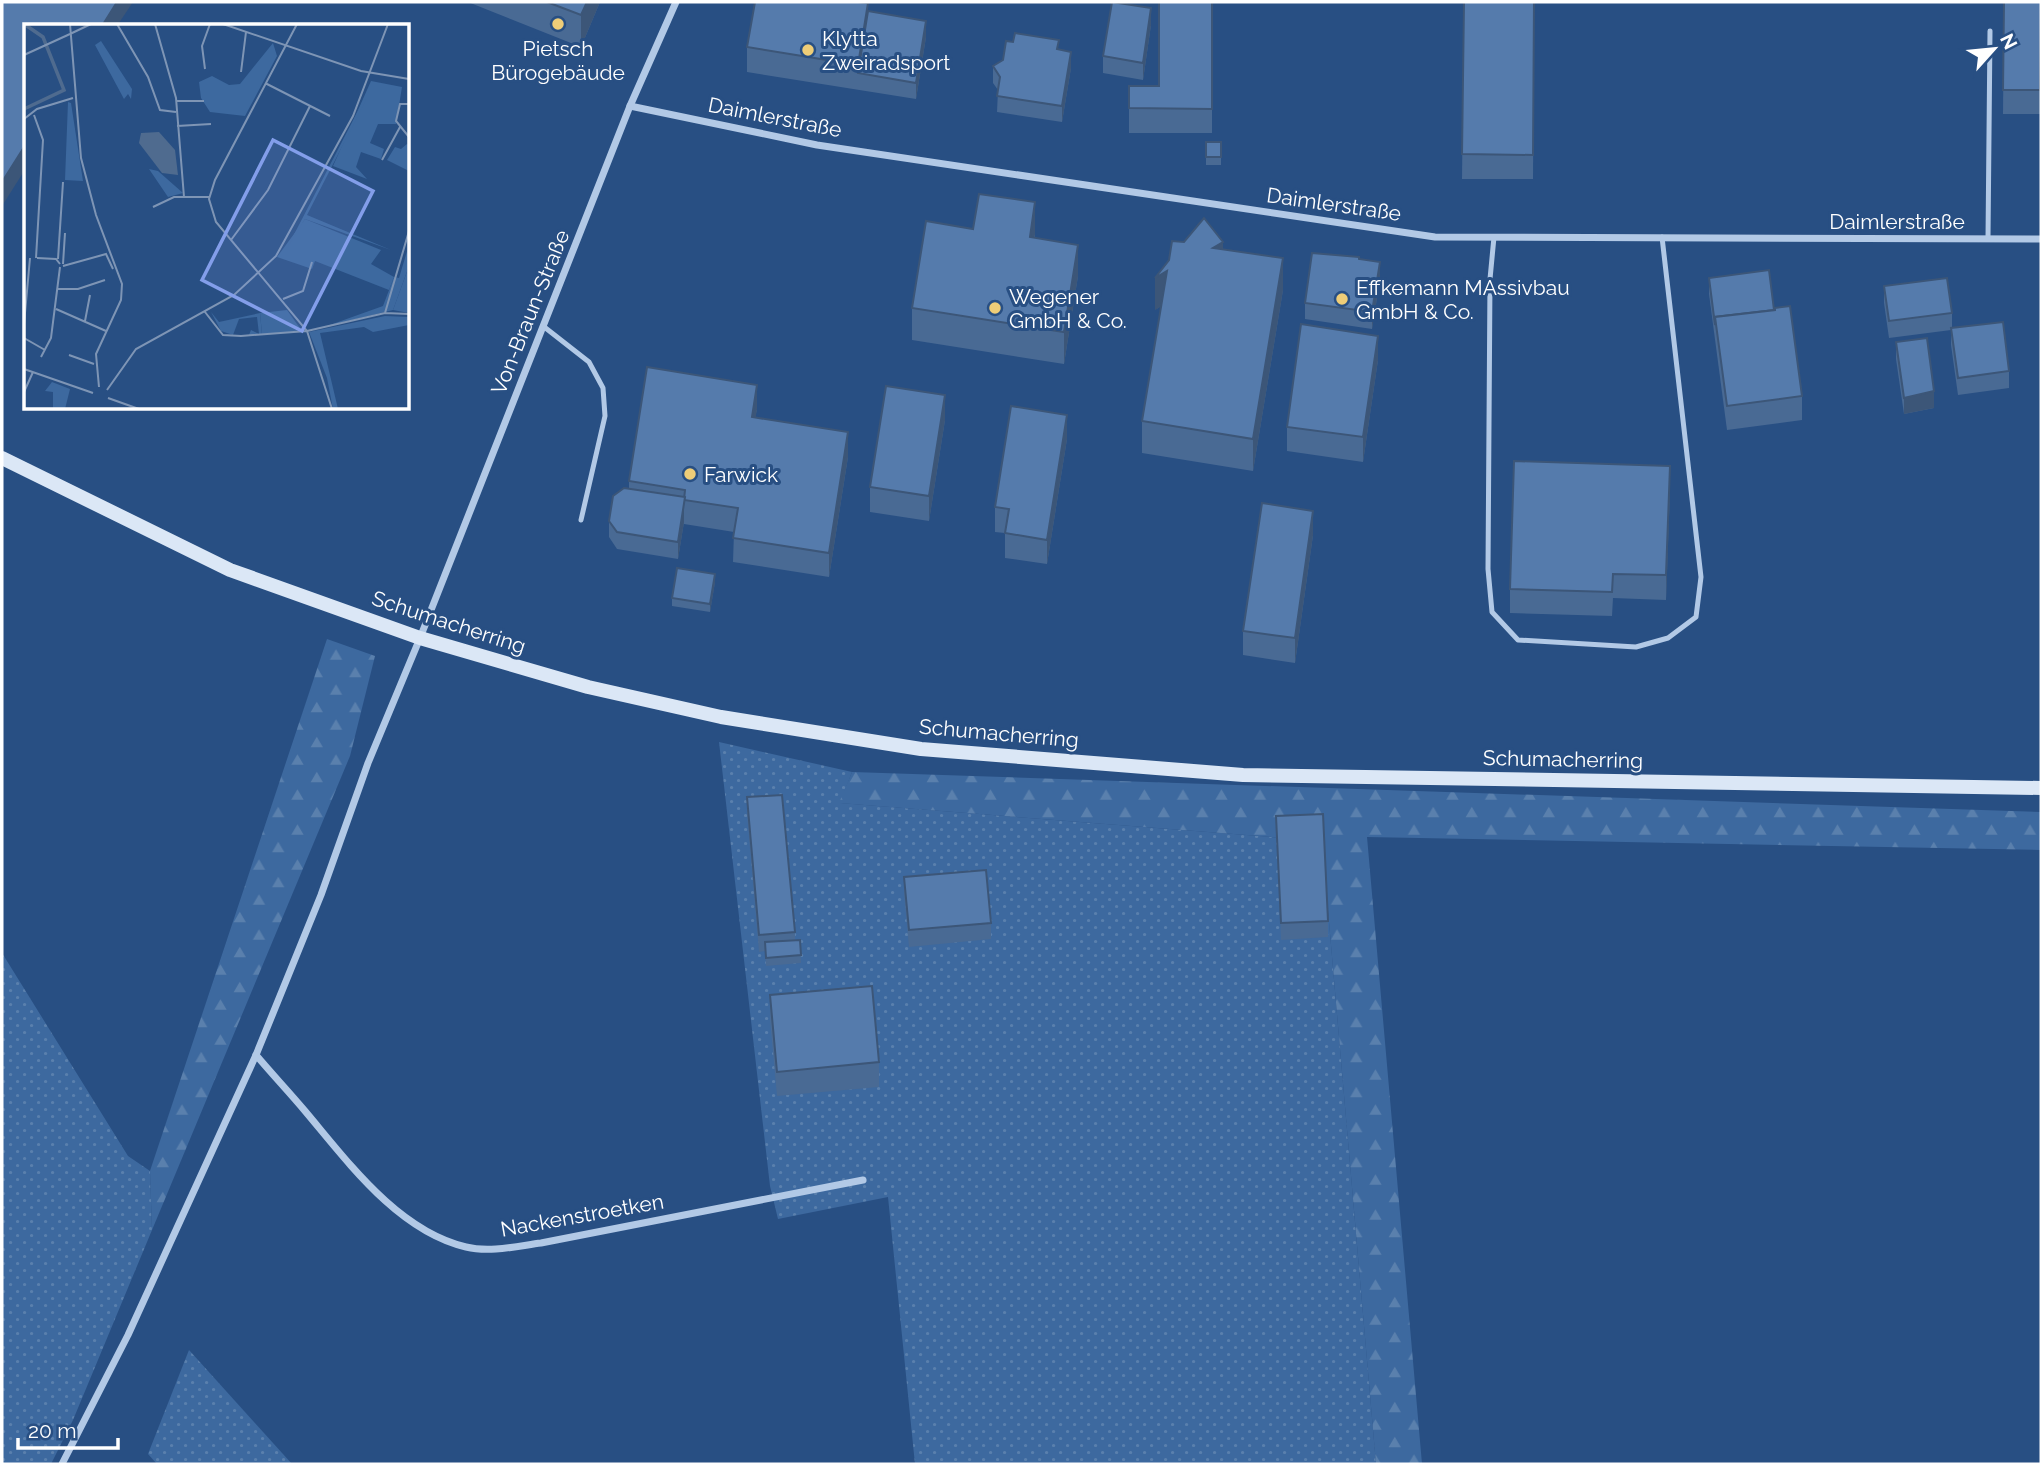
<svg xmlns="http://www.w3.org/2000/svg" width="2043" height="1466" viewBox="0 0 2043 1466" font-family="Raleway,sans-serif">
	<defs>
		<pattern id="grass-dots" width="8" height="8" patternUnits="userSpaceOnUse" patternTransform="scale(1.75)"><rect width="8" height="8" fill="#3d699f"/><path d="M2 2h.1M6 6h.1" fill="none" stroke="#5a80ad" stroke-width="1.8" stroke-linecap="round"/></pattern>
		<pattern id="forest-firs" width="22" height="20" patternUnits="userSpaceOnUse" patternTransform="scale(1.75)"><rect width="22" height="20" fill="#3d699f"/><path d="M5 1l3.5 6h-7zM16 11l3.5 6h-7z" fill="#5a80ad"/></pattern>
	</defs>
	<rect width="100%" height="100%" fill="#284f83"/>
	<g fill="url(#grass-dots)">
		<polygon points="719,742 852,772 840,803 1322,841 1376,1464 915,1464 888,1197 778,1219 770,1186"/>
		<polygon points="2,953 128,1156 150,1171 152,1230 73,1420 51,1464 2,1464"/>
		<polygon points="189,1350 292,1464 157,1464 148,1454"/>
	</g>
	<g fill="url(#forest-firs)">
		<polygon points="327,639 375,656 350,756 152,1230 150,1171"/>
		<polygon points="852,772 2041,812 2041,850 1367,837 1422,1464 1376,1464 1322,841 839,803"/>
	</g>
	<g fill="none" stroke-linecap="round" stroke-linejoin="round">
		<g stroke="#b2c9e6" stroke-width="5">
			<polyline points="1494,237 1490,279 1488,569 1492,612 1518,640 1636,647 1668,638 1696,617 1701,577 1662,237"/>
			<polyline points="1988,238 1990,31"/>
			<polyline points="543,326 589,362 603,388 605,416 581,520"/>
		</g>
		<g stroke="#b2c9e6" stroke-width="7">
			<polyline points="630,106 817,145 1435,237 2041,239"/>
			<path d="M256,1055C272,1074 289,1092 305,1111C348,1162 398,1231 466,1247C490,1253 518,1246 541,1243L863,1180"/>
			<polyline points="62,1464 128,1335 256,1055 321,895 368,763 420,638 630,106 676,2"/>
		</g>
		<polyline stroke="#dbe7f6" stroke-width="14" points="2,458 230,570 420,638 588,687 721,717 921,749 1243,775 2041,788"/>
	</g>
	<g fill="#496a94">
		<polygon points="468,2 600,2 581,47"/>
		<polygon points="1212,2 1212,133 1129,133 1129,86 1159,86"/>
		<polygon points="1464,2 1534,2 1533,179 1462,179"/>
		<polygon points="2004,2 2041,2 2040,114 2003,114"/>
		<polygon points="868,11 926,37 916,99 747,72 747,47"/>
		<polygon points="1151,25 1143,80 1103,73 1103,56"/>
		<polygon points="1059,49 1071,68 1062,122 997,112 998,90 993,83 993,66"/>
		<rect x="1206" y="142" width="15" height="23"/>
		<polygon points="973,229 1035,234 1035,238 1078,276 1064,364 912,340 912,308"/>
		<polygon points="1223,249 1283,290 1253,471 1142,453 1142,421 1161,306 1155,310"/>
		<polygon points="1709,278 1774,310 1802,396 1802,420 1727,430 1709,294"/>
		<polygon points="1380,279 1372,329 1305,319 1305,303"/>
		<polygon points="1884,286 1952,313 1952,328 2009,371 2009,388 1958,395 1951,345 1951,330 1889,338 1884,303"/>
		<polygon points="1896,342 1934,408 1904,414 1896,359"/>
		<polygon points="1378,360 1363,462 1287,451 1287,427"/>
		<polygon points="757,409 755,418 848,457 829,577 733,562 734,532 684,524 684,522 678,559 617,549 609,537 609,521 629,489 629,481"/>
		<polygon points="945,420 929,521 870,512 870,487"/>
		<polygon points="1067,439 1047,564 1005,558 1005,533 995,532 995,507"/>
		<polygon points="1670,490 1666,600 1613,598 1612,616 1510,613 1510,589"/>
		<polygon points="1313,535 1295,663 1243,655 1243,631"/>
		<polygon points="715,582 710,612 672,606 672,598"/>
		<polygon points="747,797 795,932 795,940 800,940 801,963 766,966 765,951 759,952 747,814"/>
		<polygon points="1276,816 1328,921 1328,937 1281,940"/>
		<polygon points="904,877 991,923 991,939 909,947 904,894"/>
		<polygon points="770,995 879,1062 879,1087 777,1096 770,1020"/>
	</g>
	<g fill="#3c5678">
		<polygon points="117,2 133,2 117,26 102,26"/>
		<polygon points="587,2 600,2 581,47 581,15"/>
		<polygon points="1151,8 1151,25 1143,80 1143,63"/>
		<polygon points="926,21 926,37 916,99 916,83"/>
		<polygon points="1071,52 1071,68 1062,122 1062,106"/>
		<polygon points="26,144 26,168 2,206 2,182"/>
		<polygon points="1035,202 1035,234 1030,269 1030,237"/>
		<polygon points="1223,242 1223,274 1213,248"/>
		<polygon points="1078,245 1078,276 1064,364 1064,332"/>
		<polygon points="1283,258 1283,290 1253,471 1253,439"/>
		<polygon points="1380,262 1380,279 1372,329 1372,312"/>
		<polygon points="1167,271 1167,303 1155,310 1155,278"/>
		<polygon points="1378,336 1378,360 1363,462 1363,437"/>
		<polygon points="757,385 757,409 752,442 752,417"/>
		<polygon points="1934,391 1934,408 1904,414 1904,398"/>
		<polygon points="945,395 945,420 929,521 929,496"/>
		<polygon points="1067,415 1067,439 1047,564 1047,540"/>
		<polygon points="848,432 848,457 829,577 829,553"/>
		<polygon points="1670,466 1670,490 1666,600 1666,575"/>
		<polygon points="684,505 684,522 678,559 678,542"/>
		<polygon points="1313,511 1313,535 1295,663 1295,638"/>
		<polygon points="715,574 715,582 710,612 710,604"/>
	</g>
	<g fill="#557bac" stroke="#3c5678" stroke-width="2">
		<polygon points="2,2 117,2 102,26 26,26 26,144 2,182"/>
		<polygon points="547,2 587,2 581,15"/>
		<polygon points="755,2 858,2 868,3 858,65 747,47"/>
		<polygon points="1112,2 1151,8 1143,63 1103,56"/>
		<polygon points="1159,2 1212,2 1212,109 1129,108 1129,86 1159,86"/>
		<polygon points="1464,2 1534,2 1533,155 1462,154"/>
		<polygon points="2004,2 2041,2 2040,90 2003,90"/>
		<polygon points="868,11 926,21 916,83 858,73"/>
		<polygon points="1015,33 1059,40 1057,49 1071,52 1062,106 997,96 1000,77 993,66 1003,60 1006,41 1013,42"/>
		<rect x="1206" y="142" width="15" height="15"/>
		<polygon points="979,194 1035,202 1030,237 1078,245 1064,332 912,308 926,221 973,229"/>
		<polygon points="1204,218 1223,242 1213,248 1283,258 1253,439 1142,421 1167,271 1155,278 1169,260 1172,241 1184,242"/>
		<polygon points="1312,253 1359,257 1359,259 1380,262 1372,312 1305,303"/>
		<polygon points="1769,270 1774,310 1715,317 1715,325 1709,278"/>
		<polygon points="1947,278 1952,313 1889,321 1884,286"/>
		<polygon points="1790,306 1802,396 1727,406 1715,317 1775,310 1775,308"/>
		<polygon points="2003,322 2009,371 1958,378 1951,328"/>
		<polygon points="1301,324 1378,336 1363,437 1287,427"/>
		<polygon points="1927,338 1934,391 1904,398 1896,342"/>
		<polygon points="647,367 757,385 752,417 848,432 829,553 733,538 738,508 684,500 685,490 629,481"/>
		<polygon points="886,386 945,395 929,496 870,487"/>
		<polygon points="1011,406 1067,415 1047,540 1005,533 1009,509 995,507"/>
		<polygon points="1514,461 1670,466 1666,575 1613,574 1612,592 1510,589"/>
		<polygon points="624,488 685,497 678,542 617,532 609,521 613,496"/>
		<polygon points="1262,503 1313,511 1295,638 1243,631"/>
		<polygon points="677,568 715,574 710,604 672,598"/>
		<polygon points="782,795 795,932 759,935 747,797"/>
		<polygon points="1323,814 1328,921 1281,923 1276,816"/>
		<polygon points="986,870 991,923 909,930 904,877"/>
		<polygon points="800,940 801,955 766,958 765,942"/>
		<polygon points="872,986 879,1062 777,1072 770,995"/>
	</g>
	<g fill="#eecd78" stroke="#284f83" stroke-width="2.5">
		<circle cx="558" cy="24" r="7"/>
		<circle cx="808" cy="50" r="7"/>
		<circle cx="1342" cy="299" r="7"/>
		<circle cx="995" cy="308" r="7"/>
		<circle cx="690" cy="474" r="7"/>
	</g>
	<g text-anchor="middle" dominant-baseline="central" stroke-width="6" stroke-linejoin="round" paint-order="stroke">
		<g font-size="21" fill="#fff" stroke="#284f83" text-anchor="start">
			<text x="822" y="38">Klytta<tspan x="822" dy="24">Zweiradsport</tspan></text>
			<text x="558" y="48" text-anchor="middle">Pietsch<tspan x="558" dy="24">Bürogebäude</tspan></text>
			<text x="1356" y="287">Effkemann MAssivbau<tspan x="1356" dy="24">GmbH &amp; Co.</tspan></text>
			<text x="1009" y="296">Wegener<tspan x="1009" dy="24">GmbH &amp; Co.</tspan></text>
			<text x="704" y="474">Farwick</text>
		</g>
		<g font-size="21" fill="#fff" stroke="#284f83">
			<text transform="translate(775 117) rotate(11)">Daimlerstraße</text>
			<text transform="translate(1334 204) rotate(8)">Daimlerstraße</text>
			<text x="1897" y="221">Daimlerstraße</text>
			<text transform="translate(530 312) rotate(-68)">Von-Braun-Straße</text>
			<text transform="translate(449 622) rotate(18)">Schumacherring</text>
			<text transform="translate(999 733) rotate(5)">Schumacherring</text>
			<text transform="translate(1563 759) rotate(1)">Schumacherring</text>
			<text transform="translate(582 1215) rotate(-10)">Nackenstroetken</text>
		</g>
	</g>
	<g transform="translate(24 24)">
		<rect width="385" height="385" fill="#284f83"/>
		<path d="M347,57L378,63L372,100H354L346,119L360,125L357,135L337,128L332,143L343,155L309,142ZM44,78L47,79L59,157L41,156ZM383,120L385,121V147L363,136L371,123L377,125ZM125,145L134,147L159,169L144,173ZM281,195L357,226L347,240L370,253L365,266L291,237L288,245L253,233ZM385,242V289L369,286ZM263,286L278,307L238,310L236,289Z" fill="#3d699f"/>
		<path d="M77,17L108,65L107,75L104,70L100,75L71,21ZM249,19L253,32L221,92L186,88L177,74L175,58L188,52L205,61L216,60ZM340,75L342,76L283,191L367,226L281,195L262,226ZM384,224L385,242L369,286L303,302L359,282L370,253L375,254ZM187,288L195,298L236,289L238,311H225L227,306L235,310L233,293L215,295L209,311L197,307ZM361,292L385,293V301L349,308L340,303L296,309L314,385H309L303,354L285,308ZM28,358L46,365L41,385H29V368L21,367Z" fill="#3d699f"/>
		<path d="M135,108L151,126L154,151L138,149L115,119L117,109Z" fill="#4f6b8f"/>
		<path fill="none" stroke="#4f6b8f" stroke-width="3.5" d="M0,0L19,13L40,66L0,85"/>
		<path fill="none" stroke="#7e95b5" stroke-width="2" d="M46,0L57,134L72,191L98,260L97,276L72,330L75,363M93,0L124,53L136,86L152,88M131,0L152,74L160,173M199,0L337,47L385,55M273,0L191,156L185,175L192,198L283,307L308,385M46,10L67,0M0,31L46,10M181,45L178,22L186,0M217,48L222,8M241,59L306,92M152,77H180M385,80H376L372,97L385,113M10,91L19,116L12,234M0,95L13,85L49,74M153,102L187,100M358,136L376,103M129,183L150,173H185M207,216L244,166L286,82M13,234L32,235L36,240M34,235L39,158M39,240L41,209M39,242L82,230L89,245M33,265H54L81,256M259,275L279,267L288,238M32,285L82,307M181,288L199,311L217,312L283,307L361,289L385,290M361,289L385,207M61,297L66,271M0,300L6,234M0,314L21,326M45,331L70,340M17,333L27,314L36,243M0,345L69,369M83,366L112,325L210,271L252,232L329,92L364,0M0,368L9,348M84,374L115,385"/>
		<path fill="#839eea" fill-opacity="0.15" stroke="#839eea" stroke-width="3.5" d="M249,116L349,167L278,307L178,256Z"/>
		<rect width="385" height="385" fill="none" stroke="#fff" stroke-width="3.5"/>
	</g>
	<rect width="2043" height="1466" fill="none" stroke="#ffffff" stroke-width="7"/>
	<g transform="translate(1994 49) rotate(63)" stroke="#284f83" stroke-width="5" paint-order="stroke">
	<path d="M0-5L12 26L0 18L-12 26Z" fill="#ffffff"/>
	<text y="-10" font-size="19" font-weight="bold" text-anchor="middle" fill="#ffffff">N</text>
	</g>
	<path d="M18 1438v10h100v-10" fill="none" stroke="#ffffff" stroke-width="3.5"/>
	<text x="28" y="1438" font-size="21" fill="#ffffff" stroke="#284f83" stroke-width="5" paint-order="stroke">20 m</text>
</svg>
